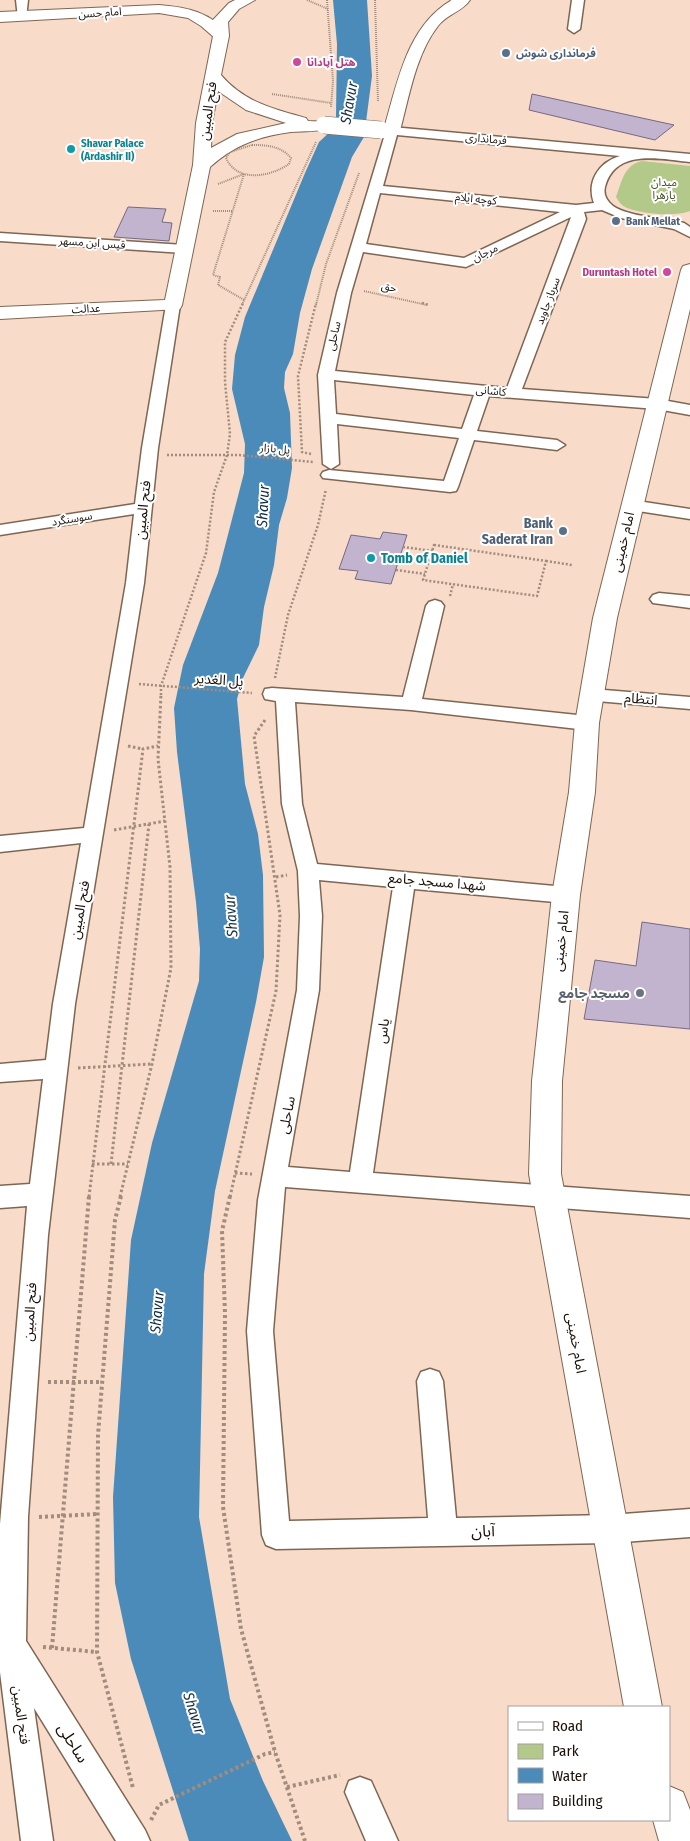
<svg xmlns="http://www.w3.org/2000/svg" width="690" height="1841" viewBox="0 0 690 1841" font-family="'Fira Sans Condensed','Noto Sans Arabic',sans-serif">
	<rect width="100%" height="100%" fill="#f8dbc8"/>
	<path fill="#b3c989" d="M642,161L690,166V211C675,217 642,214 627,208C622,206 619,202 616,197C622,181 624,165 642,161Z"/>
	<polygon fill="#4b8bba" points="333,0 367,0 372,76 364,137 352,157 312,269 300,313 293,354 285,372 284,388 290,413 292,468 287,498 279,525 274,565 264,607 259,645 243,678 237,699 245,784 258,834 263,875 264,957 256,1002 215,1191 204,1274 199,1517 230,1699 263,1781 292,1841 189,1841 131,1659 115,1583 113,1497 131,1240 152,1143 199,981 200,949 196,902 177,752 174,708 183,665 218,573 244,473 245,444 232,389 235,355 245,317 305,173 319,142 332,130 336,116 337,44"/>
	<g fill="#c2b3cf" stroke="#766982">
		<polygon points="532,94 674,125 655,140 529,110"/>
		<polygon points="128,207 166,209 162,222 172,223 169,241 114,237"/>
		<polygon points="383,532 407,535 391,584 355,579 358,571 339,569 351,535 380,539"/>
		<polygon points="642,922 690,929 690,1029 584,1019 595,960 636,966"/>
	</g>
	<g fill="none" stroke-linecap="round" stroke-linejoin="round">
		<defs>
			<g id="minor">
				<polygon points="16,0 28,0 26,18 18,18"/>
				<polygon points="572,0 584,0 580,29 574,33 568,29"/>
				<path d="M392,127L690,154V162C660,159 615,148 605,187C603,195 607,201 613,206C629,217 664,218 684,223L690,227V237L674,229L621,218L602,210L584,212L586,219L522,389L657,399L690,405V415L657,409L489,396L477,431L557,440L565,445L557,450L474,440L458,487L456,491L450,492L323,478L321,475L323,472L329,470L444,481L459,438L337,424L339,464L331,469L323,464L318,375L337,293L386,131ZM397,135L620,156C599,162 586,182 594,203L576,205L383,186ZM380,193L560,212L464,258L366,244ZM571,217L507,388L335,371L351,293L363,252L466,267ZM334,380L474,395L462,429L336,414Z"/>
				<polygon points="0,233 184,245 191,249 184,253 0,241"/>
				<polygon points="173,301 180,305 158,448 144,583 75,1004 48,1235 28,1517 26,1641 145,1830 150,1841 116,1841 34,1708 53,1841 21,1841 0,1672 0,1524 27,1206 0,1208 0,1186 30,1184 43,1079 0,1082 0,1064 46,1060 53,1004 81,843 0,852 0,836 84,828 126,583 134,514 0,535 0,525 135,504 142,448 166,305"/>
				<polygon points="631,500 690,509 690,519 625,509 623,505 625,501"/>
				<polygon points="659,593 690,596 690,608 653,603 650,599 653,595"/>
				<path d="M435,600L441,602L444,606L422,699L587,716L594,718L597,723L594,728L587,730L411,710L295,702L302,804L317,864L566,887L573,889L576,895L573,901L566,903L414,889L373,1173L690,1196V1218L285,1187L273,1331L289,1521L428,1518L417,1381L421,1372L430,1369L439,1372L443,1381L456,1518L610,1515L690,1509V1537L610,1543L276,1549L266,1545L262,1535L247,1331L258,1200L297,990L300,916L298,871L282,804L276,701L265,699L263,694L265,689L272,688L403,697L426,606L429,602ZM319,880L393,887L350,1172L288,1167L319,990L322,916Z"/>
				<polygon points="592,689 690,697 690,709 585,700 583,695 585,690"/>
				<polygon points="360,1777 371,1781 398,1841 366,1841 345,1792 349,1781"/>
			</g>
			<g id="tertiary">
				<path d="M235,0H255L239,9L228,22L229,36L221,75C244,102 273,109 306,118L308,121L330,122L332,125L330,128C317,132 304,131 291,132C260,136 234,145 210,167L182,305L180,309L0,319V307L165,300L193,165L196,123L213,36L212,21L229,3ZM218,91L246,110L286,123L237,134L211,148L212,123Z"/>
				<path d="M452,0H470C463,11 446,15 438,26C416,54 409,97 400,131L398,135L375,134L373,130L375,126L385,125C398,80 408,25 452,0Z"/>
				<polygon points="690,264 690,309 617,618 599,723 595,792 580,895 562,1081 561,1174 662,1707 624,1707 529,1174 532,1081 552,895 569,792 575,723 593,618 681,270 683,266"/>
				<polygon points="669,1786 683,1792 690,1810 690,1841 659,1841 653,1820 669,1820"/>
			</g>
			<g id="secondary">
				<polygon points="466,0 461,7 456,8 449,4 451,0"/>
				<path d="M159,5C186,7 212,12 229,36L226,39H216L201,26L188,18L159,13L0,22V12Z"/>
			</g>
		</defs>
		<use href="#minor" stroke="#7e6654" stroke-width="3"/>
		<use href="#tertiary" stroke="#7e6654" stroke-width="2"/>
		<use href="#secondary" stroke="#7e6654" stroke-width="2"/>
		<g stroke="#a18c7d" stroke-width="2" stroke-dasharray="1 1" stroke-linecap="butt">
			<polyline points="307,0 328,9"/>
			<polyline points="327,0 333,81 331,107"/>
			<polyline points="375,0 378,102"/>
			<polyline points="272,94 331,103"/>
			<path d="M252,145C267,145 281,146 291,158L289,164C270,177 237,183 226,158L230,152Z"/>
			<polyline points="218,184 244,174 213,275 220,277 218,285 244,300"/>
			<polyline points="213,211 233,211"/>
			<polyline points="364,291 427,305"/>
			<polyline points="242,305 316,142"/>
			<polyline points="316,305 326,264 359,173"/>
		</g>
		<g stroke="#a18c7d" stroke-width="2.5" stroke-dasharray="2 2" stroke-linecap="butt">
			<polyline points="422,303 429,305"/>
			<polyline points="311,454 302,452 298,376 316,303"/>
			<polyline points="167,455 238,455 313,462"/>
			<polygon points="434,545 546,561 537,596 423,580"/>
			<polyline points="403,547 433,551"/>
			<polyline points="546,561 572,565"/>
			<polyline points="396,570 425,574"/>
			<polyline points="450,596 453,584"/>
			<polyline points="275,678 288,615 318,525 326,489"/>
			<polyline points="139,684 252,693"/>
			<polyline points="161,695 161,686 206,553 214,492 227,455 230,434 225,382 225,342 243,303"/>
		</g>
		<g stroke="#a18c7d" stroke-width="3" stroke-dasharray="2.5 2.5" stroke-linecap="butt">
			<polyline points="128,746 143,749"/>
			<polyline points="114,830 165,821"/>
			<polyline points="276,877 287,875"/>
			<polyline points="78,1068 152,1064"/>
			<polyline points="92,1164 128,1164"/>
			<polyline points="111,1164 149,824"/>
			<polyline points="235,1173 252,1174"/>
			<polyline points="89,1197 143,749 158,746"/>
			<polyline points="120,1197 152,1064 171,968 170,867 158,759 161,694"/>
			<polyline points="230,1197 276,991 280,915 254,736 265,720"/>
		</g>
		<g stroke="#a18c7d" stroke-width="4" stroke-dasharray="3 3" stroke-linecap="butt">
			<polyline points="121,1196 115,1220 98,1435 97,1652 133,1788"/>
			<polyline points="230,1196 222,1231 225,1314 223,1507 241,1629 275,1752 305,1841"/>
			<polyline points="48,1382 102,1382"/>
			<polyline points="39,1517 98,1514"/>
			<polyline points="43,1647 97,1652"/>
			<polyline points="52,1648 89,1196"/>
			<polyline points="287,1787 340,1775"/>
			<polyline points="151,1820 159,1805 265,1754 275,1752"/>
		</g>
		<use href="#minor" fill="#fff" fill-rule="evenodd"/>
		<use href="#tertiary" fill="#fff" fill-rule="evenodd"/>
		<use href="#secondary" fill="#fff" fill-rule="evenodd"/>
		<defs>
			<polyline id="tertiary-bridge" points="324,125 381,130"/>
		</defs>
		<use href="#tertiary-bridge" stroke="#7e6654" stroke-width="18" stroke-linecap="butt"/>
		<use href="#tertiary-bridge" stroke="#fff" stroke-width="17"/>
	</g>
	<g fill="#5c6f8a" stroke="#fff" stroke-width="2">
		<circle cx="506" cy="53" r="5"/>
		<circle cx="616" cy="221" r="5"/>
		<circle cx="563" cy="531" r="5"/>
	</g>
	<g fill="#d1479c" stroke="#fff" stroke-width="2">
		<circle cx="297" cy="62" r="5"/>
		<circle cx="667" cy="272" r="5"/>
	</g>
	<g fill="#0f9aa8" stroke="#fff" stroke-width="2">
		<circle cx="71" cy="149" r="5"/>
		<circle cx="371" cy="558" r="5"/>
	</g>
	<circle fill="#6b7280" stroke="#fff" stroke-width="2" cx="640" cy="993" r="5"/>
	<g text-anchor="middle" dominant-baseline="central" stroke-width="4" stroke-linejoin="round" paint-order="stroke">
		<g font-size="11" fill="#1a1009" stroke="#fff">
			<text transform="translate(100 13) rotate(-4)">امام حسن</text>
			<text transform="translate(486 139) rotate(5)">فرمانداری</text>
			<text transform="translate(476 199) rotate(6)">کوچه ایلام</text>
			<text transform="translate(92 243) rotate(4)">قیس ابن مسهر</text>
			<text transform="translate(485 253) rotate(-26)">مرجان</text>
			<text transform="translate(389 287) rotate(12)">حق</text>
			<text transform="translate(548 301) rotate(-69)">سرباز جاوید</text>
			<text transform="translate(86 309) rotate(-3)">عدالت</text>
			<text transform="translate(334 336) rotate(-77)">ساحلی</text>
			<text transform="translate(491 391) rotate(5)">کاشانی</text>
			<text transform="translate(275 449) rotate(5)">پل بازار</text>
			<text transform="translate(72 519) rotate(-9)">سوسنگرد</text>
		</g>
		<g font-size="11" font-weight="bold" fill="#4e5e75" stroke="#fff" text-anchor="start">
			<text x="516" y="53">فرمانداری شوش</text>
			<text x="626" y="221">Bank Mellat</text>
		</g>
		<g font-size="11" font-weight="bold" fill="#b23c85" stroke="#fff" text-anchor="start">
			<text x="307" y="62">هتل آپادانا</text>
			<text x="657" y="272" text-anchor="end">Duruntash Hotel</text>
		</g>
		<g font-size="11" font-weight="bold" fill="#0d838f" stroke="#fff" text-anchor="start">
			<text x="81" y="143">Shavar Palace<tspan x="81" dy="13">(Ardashir II)</tspan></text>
		</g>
		<g font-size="11" fill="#404f1c" stroke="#fff">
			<text x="664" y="182">میدان<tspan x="664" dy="13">یازهرا</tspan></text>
		</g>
		<g font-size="14" fill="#1a1009" stroke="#fff">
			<text transform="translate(208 111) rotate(-82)">فتح المبین</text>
			<text transform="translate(143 510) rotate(-84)">فتح المبین</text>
			<text transform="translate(623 542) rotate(-77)">امام خمینی</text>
			<text transform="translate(219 680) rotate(4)">پل الغدیر</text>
			<text transform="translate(641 699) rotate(5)">انتظام</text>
			<text transform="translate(437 882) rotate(5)">شهدا مسجد جامع</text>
			<text transform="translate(80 910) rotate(-80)">فتح المبین</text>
			<text transform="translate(561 941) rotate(-84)">امام خمینی</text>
			<text transform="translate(383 1031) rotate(-82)">یاس</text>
			<text transform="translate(287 1115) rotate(-79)">ساحلی</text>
			<text transform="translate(30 1312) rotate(-86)">فتح المبین</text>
			<text transform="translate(576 1343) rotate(80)">امام خمینی</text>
			<text transform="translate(21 1715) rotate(82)">فتح المبین</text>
		</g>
		<g font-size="14" font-weight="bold" fill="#4e5e75" stroke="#fff" text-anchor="end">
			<text x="553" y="523">Bank<tspan x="553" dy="16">Saderat Iran</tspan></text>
		</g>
		<g font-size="14" font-weight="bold" fill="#0d838f" stroke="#fff" text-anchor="start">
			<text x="381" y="558">Tomb of Daniel</text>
		</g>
		<g font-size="14" font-weight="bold" fill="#5b616d" stroke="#fff" text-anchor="end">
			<text x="630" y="993">مسجد جامع</text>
		</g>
		<g font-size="15" font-style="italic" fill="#102c41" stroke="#fff">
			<text transform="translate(349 103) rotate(-80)">Shavur</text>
			<text transform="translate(263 506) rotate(-87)">Shavur</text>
			<text transform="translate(231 916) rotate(-94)">Shavur</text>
			<text transform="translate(157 1312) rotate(-85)">Shavur</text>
			<text transform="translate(194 1713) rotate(73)">Shavur</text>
		</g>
		<g font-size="16" fill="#1a1009" stroke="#fff">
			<text transform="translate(483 1531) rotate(-1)">آبان</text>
			<text transform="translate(73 1743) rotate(58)">ساحلی</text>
		</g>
	</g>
	<rect x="508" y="1706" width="162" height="115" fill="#ffffff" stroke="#a39f9d"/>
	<rect x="518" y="1722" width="25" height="8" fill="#ffffff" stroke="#a39f9d"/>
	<text x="552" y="1731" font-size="15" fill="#1a1009">Road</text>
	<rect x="518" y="1744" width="25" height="15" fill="#b3c989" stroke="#a39f9d"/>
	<text x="552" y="1756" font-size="15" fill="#1a1009">Park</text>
	<rect x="518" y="1768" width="25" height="15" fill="#4b8bba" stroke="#a39f9d"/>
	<text x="552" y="1781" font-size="15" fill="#1a1009">Water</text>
	<rect x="518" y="1794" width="25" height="15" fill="#c2b3cf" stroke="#a39f9d"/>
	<text x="552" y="1806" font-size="15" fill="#1a1009">Building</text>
</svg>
